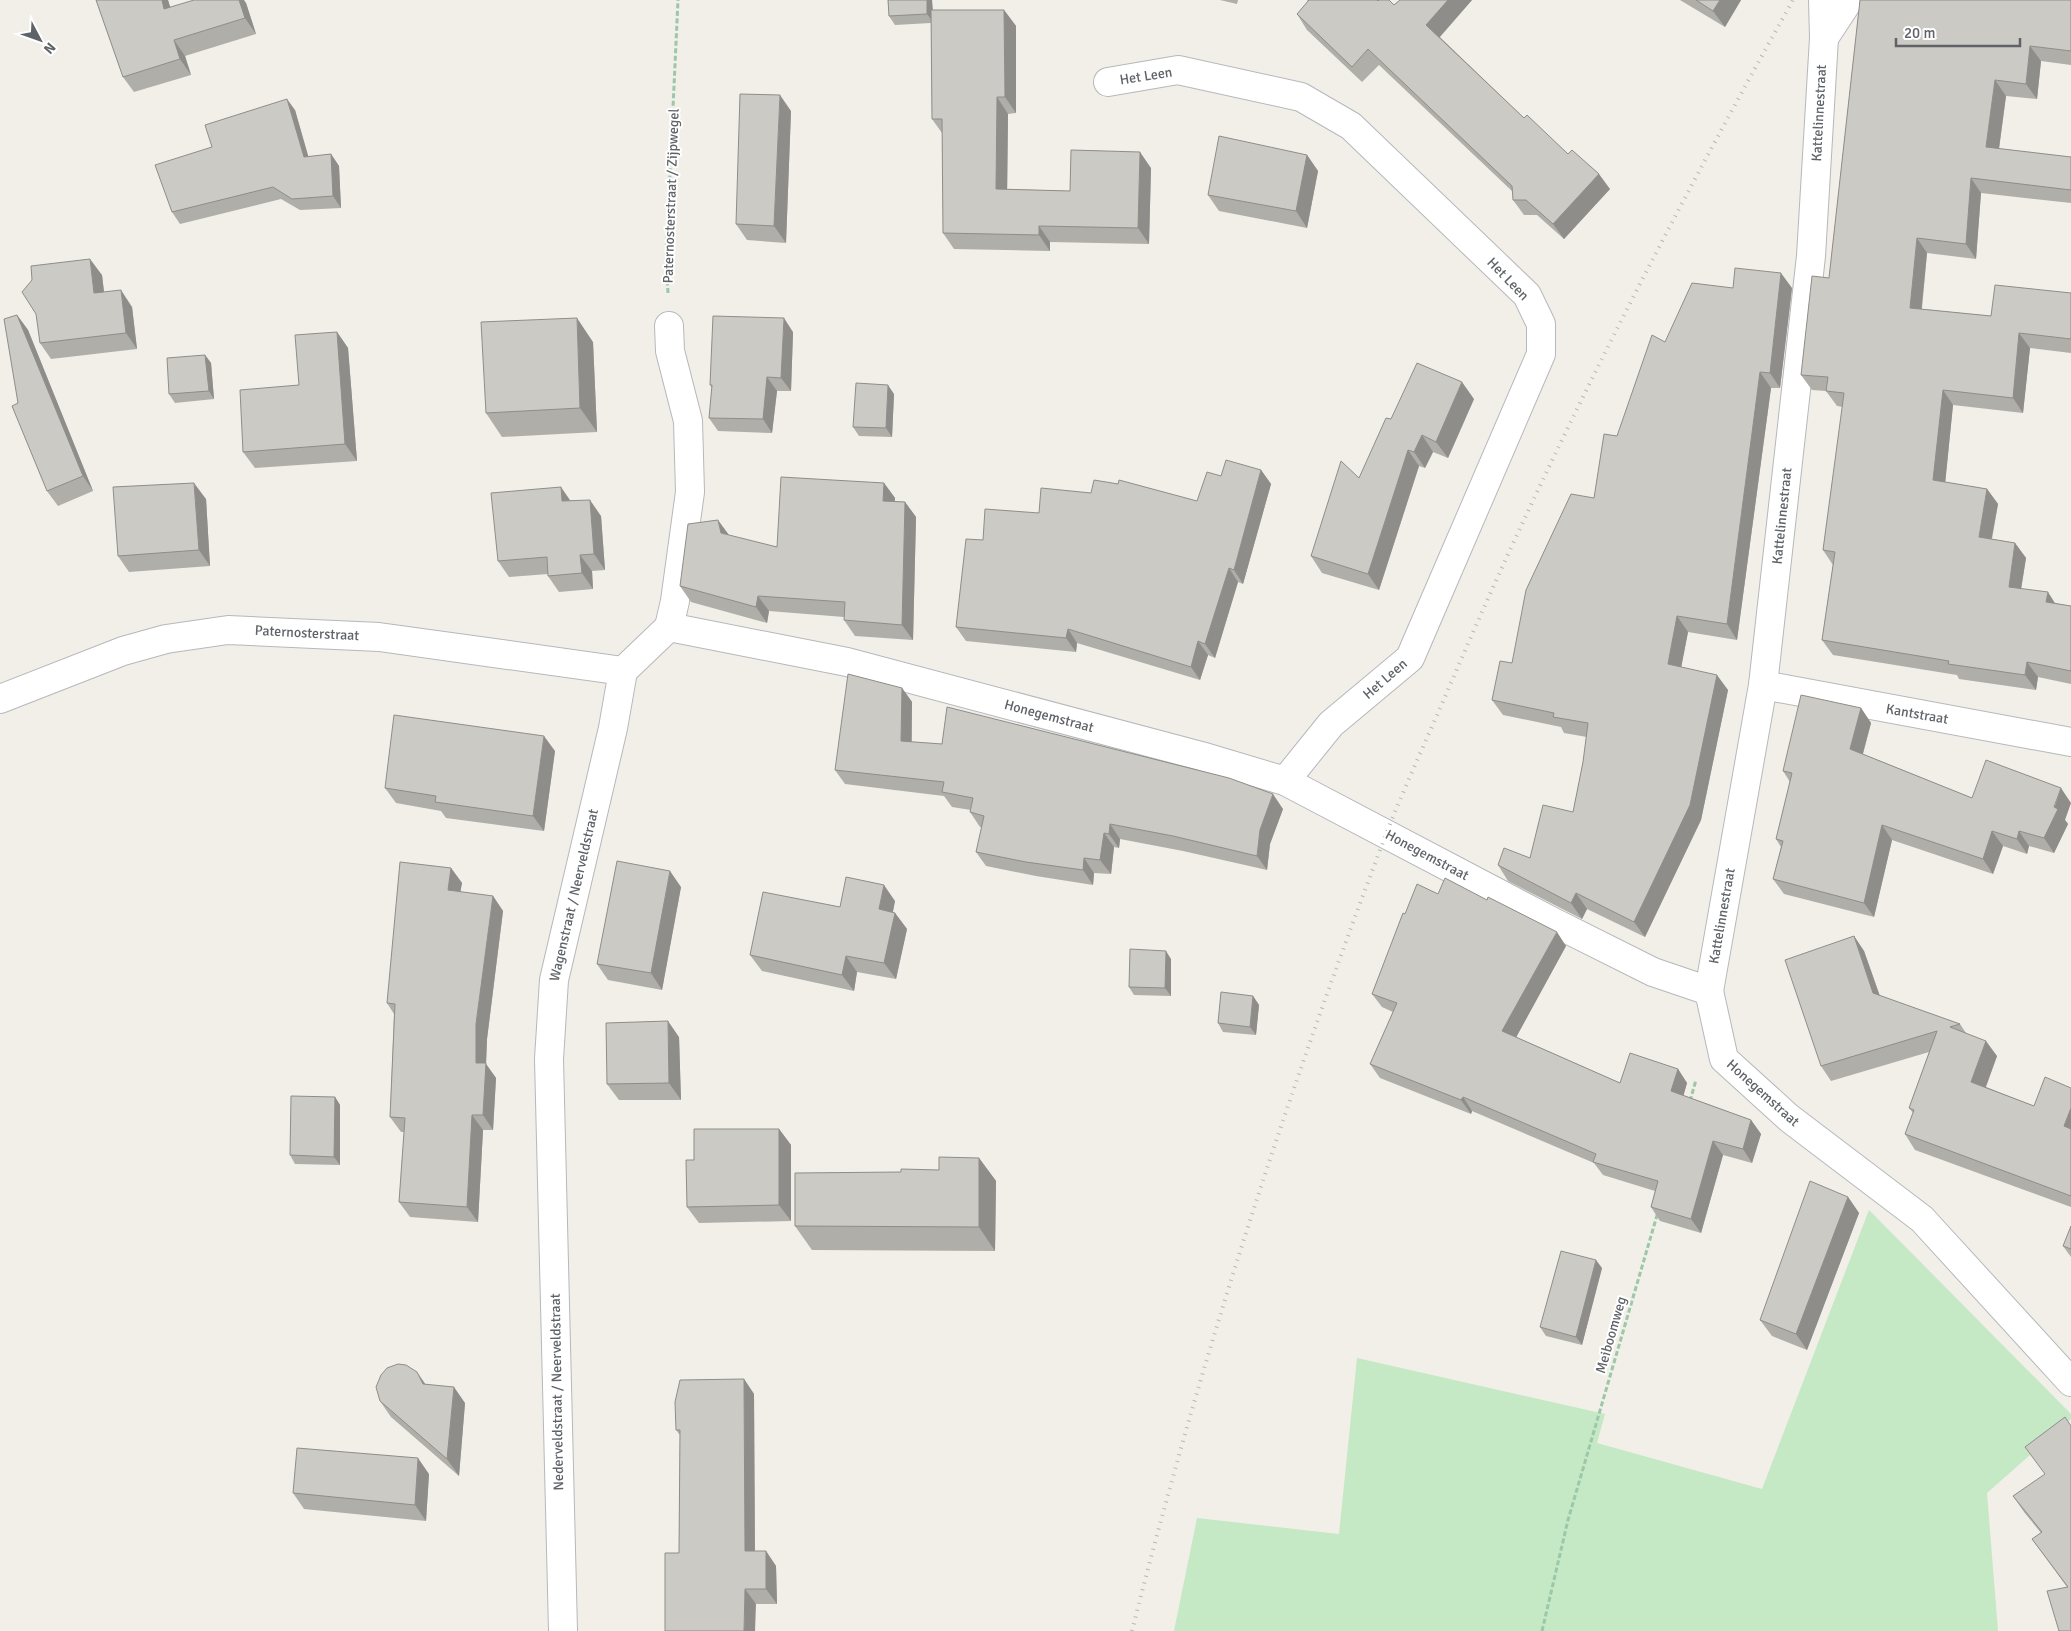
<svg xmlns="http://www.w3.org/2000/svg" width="2071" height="1631" viewBox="0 0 2071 1631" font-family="Signika,sans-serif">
	<rect width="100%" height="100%" fill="#f1efe8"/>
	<polygon fill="#c5e8c5" points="1869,1210 2071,1414 2071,1419 1987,1493 1998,1631 1174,1631 1197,1518 1339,1534 1357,1358 1605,1414 1597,1443 1762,1489"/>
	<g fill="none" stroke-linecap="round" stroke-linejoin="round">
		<defs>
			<g id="minor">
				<polyline points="1824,38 1849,0"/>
				<polyline points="1108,82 1178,70 1301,97 1351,126 1527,295 1541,324 1541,354 1410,658 1331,724 1285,781"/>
				<polyline points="669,627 675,601 690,492 688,421 670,351 669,326"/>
				<polyline points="623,671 669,627 847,662 1201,756 1285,781 1555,923 1653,972 1709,991 1724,1059 1789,1118 1922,1219 2071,1382"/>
				<polyline points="1763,685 2071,742"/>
				<polyline points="0,699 123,651 166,639 228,630 379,637 623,671"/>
				<polyline points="1709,991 1763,685 1811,256 1824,38 1823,0"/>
				<polyline points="563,1631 549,1059 554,980 613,728 623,671"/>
			</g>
		</defs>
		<use href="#minor" stroke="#b5b8bc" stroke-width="30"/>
		<g stroke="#9cc7a9" stroke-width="3" stroke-dasharray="5 2.5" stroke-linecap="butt">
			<polyline points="668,293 666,259 678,0"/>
			<polyline points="1690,1101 1696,1080"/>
			<polyline points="1542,1631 1568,1520 1658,1212"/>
		</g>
		<use href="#minor" stroke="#fff" stroke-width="28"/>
		<path stroke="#b6b7b8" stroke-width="4" stroke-dasharray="1 6" stroke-linecap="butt" d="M1132,1631C1200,1361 1286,1097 1385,837C1404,788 1427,739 1448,690C1549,453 1667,225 1793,0"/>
	</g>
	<g fill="#afaea9">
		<polygon points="96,0 168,0 170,8 246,3 256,34 185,56 191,75 134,92 123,77"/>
		<polygon points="888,0 932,0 933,10 1004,10 1016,26 1016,113 1008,114 1007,189 1070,191 1151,168 1149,244 1050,242 1050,251 954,249 943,233 942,133 932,119 931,23 895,25 889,16"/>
		<polygon points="1220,0 1238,0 1237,4"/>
		<polygon points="1307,0 1377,0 1394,5 1400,0 1472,0 1440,37 1524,118 1610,189 1564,239 1537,215 1524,215 1513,200 1513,192 1379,65 1362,82 1307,30 1297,14 1308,2"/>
		<polygon points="1680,0 1741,0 1725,27"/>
		<polygon points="1860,0 2071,0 2071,65 2041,61 2037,99 2006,96 1999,149 2071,157 2071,203 1981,193 1976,259 1927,253 1922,309 1991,316 2071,293 2071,353 2030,348 2023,413 1953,405 1945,482 1987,489 1998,504 1992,539 2015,543 2026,558 2021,589 2055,603 2071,606 2071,684 2038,677 2036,690 1959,679 1957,675 1833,655 1822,640 1833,565 1823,550 1843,407 1837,406 1826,391 1812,390 1801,375 1829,278"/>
		<polygon points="295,110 308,157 331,154 339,166 341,208 300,210 281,199 180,224 172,212 212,147"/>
		<polygon points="791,111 786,243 747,240 736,224"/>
		<polygon points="1307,155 1318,171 1307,228 1219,211 1208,195"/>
		<polygon points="102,275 104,292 132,307 137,349 51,359 40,343"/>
		<polygon points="1733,288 1792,288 1780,388 1771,388 1737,640 1688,632 1681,667 1728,690 1701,820 1645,937 1587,909 1582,919 1508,881 1498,865 1530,858 1573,812 1583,762 1587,737 1564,733 1561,727 1503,715 1492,700 1512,663 1594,498 1617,436"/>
		<polygon points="17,315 28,330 93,491 58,506 47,491"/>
		<polygon points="337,332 348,348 357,461 255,468 243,452 299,385"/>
		<polygon points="793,332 791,391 777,391 772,433 718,431 709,418 712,388 710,385"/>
		<polygon points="593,342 597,432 502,437 486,413"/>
		<polygon points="205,355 211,363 214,399 175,403 169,394"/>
		<polygon points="894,394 892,437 859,436 853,427"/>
		<polygon points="1474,399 1448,458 1433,452 1425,468 1419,466 1379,590 1322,573 1311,556 1359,478 1391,419"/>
		<polygon points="1261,470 1271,484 1243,584 1238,582 1215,658 1208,655 1200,680 1077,643 1076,652 966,641 956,627 983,540 1039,513 1091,493 1197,501 1221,476"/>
		<polygon points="884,483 895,498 895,501 905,502 916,517 913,640 855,636 844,620 844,617 769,611 767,623 691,602 680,586 729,536 777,547"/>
		<polygon points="206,499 210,566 129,572 118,556"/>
		<polygon points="571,501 601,516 605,570 592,571 593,589 559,592 548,576 548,574 509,577 498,561"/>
		<polygon points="902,688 912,702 912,742 1283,809 1270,844 1267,870 1183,851 1120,839 1119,848 1114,847 1111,874 1094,873 1093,885 1036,876 986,866 976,852 982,827 980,827 970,812 971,810 952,807 944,796 845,784 835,770"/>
		<polygon points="1861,708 1871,723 1863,754 1972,798 2065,820 2068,824 2054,853 2029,846 2027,854 2003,846 1993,874 1892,840 1874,917 1784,894 1773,879 1781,847 1776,839 1790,782 1783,771"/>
		<polygon points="555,751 544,831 446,818 441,811 396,803 385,788"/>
		<polygon points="451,868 462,883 460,892 493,896 503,911 487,1039 486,1064 496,1078 493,1130 483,1130 478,1222 410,1217 399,1202 404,1132 401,1132 390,1117 394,1014 387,1003"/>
		<polygon points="681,887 662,990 608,980 597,964"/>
		<polygon points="1438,894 1566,946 1516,1037 1620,1083 1678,1069 1687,1083 1683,1095 1751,1120 1761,1134 1752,1163 1723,1155 1701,1233 1660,1221 1651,1207 1655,1191 1603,1175 1594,1163 1472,1111 1471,1114 1380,1078 1370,1064 1393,1012 1382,1007 1372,994 1405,914"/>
		<polygon points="895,901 893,912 895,913 907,929 896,979 857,972 854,991 762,971 750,955 840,907"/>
		<polygon points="1854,936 1864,951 1880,996 1960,1024 1966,1033 1997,1056 1986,1087 2034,1106 2071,1088 2071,1207 1915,1150 1905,1134 1913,1113 1909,1108 1929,1052 1831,1081 1821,1066"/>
		<polygon points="1171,959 1171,996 1134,995 1129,987"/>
		<polygon points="1253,996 1259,1005 1256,1035 1223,1032 1218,1023"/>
		<polygon points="679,1037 681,1100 619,1100 607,1084"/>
		<polygon points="335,1097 340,1105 340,1165 295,1164 290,1155"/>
		<polygon points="779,1129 791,1145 791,1221 699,1223 687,1207 694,1160"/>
		<polygon points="979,1158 996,1181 995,1251 812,1250 795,1226 901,1172 939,1170"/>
		<polygon points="1848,1197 1859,1213 1807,1350 1772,1336 1760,1320"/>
		<polygon points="2071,1226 2071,1257 2063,1246"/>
		<polygon points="1602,1268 1582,1345 1546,1336 1540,1327"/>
		<polygon points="744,1379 754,1394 755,1551 766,1551 776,1566 777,1604 756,1604 679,1553 680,1435 676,1430"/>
		<polygon points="426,1384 465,1403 459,1476 391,1417 380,1401"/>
		<polygon points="2065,1417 2071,1631 2067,1587 2032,1539 2041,1533 2024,1512 2013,1496 2045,1475"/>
		<polygon points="429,1474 426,1521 304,1509 293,1493"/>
	</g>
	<g fill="#8f8d8a">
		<polygon points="162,0 168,0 176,25 164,9"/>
		<polygon points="239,0 244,0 246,3 256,34 245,18"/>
		<polygon points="927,0 932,0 933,22 927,14"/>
		<polygon points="1448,0 1472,0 1437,40 1426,25"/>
		<polygon points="1720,0 1741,0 1725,27 1713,11"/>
		<polygon points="1004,10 1016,26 1016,113 1005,97"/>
		<polygon points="174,40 185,56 191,75 180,59"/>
		<polygon points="2030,46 2041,61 2037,99 2026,84"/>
		<polygon points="1995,80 2006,96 1997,163 1986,147"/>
		<polygon points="780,95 791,111 786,243 774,226"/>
		<polygon points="997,97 1008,114 1007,205 996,189"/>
		<polygon points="287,99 295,110 312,169 304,157"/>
		<polygon points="1140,152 1151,168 1149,244 1138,228"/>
		<polygon points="331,154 339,166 341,208 333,196"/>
		<polygon points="1307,155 1318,171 1307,228 1296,211"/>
		<polygon points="1599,174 1610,189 1564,239 1553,224"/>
		<polygon points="1971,178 1981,193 1976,259 1966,244"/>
		<polygon points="1039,226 1050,242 1050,251 1039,235"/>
		<polygon points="1917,238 1927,253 1920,323 1910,308"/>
		<polygon points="90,259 102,275 106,309 94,293"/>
		<polygon points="1781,273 1792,288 1780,388 1770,373"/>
		<polygon points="121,290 132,307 137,349 126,333"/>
		<polygon points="17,315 28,330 93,491 83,476"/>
		<polygon points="577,318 593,342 597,432 580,408"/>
		<polygon points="784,318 793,332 791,391 781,378"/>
		<polygon points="337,332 348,348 357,461 345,444"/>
		<polygon points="2019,333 2030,348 2023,413 2013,398"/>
		<polygon points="205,355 211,363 214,399 209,391"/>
		<polygon points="1760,372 1771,388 1737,640 1727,624"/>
		<polygon points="767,377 777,391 772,433 763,419"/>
		<polygon points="1462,382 1474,399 1448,458 1436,442"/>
		<polygon points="888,385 894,394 892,437 886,428"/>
		<polygon points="1943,390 1953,405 1944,495 1933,480"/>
		<polygon points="1422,435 1433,452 1425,468 1414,452"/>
		<polygon points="1408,450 1419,466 1379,590 1368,574"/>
		<polygon points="1261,470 1271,484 1243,584 1234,570"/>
		<polygon points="194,483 206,499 210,566 199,550"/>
		<polygon points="884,483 895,498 894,516 883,501"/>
		<polygon points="561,487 572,503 562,501"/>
		<polygon points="1987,489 1998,504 1989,552 1979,537"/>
		<polygon points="590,500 601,516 605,570 594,554"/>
		<polygon points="905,502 916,517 913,640 902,625"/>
		<polygon points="718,520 729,535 721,533"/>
		<polygon points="2015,543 2026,558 2019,602 2009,587"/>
		<polygon points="580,555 592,571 593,589 582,573"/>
		<polygon points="1229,568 1238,582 1215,658 1205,644"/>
		<polygon points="2048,592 2058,608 2046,602"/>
		<polygon points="758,596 769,611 767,623 756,607"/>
		<polygon points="1677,616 1688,632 1679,679 1668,664"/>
		<polygon points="1068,629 1077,643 1076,652 1066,638"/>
		<polygon points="1198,641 1208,655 1200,680 1191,667"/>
		<polygon points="2027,662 2038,677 2036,690 2025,675"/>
		<polygon points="1717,675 1728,690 1701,820 1645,937 1634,922"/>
		<polygon points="902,688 912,702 911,756 901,741"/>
		<polygon points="1861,708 1871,723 1860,764 1850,749"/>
		<polygon points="544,736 555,751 544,831 533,816"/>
		<polygon points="2061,788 2071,803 2065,820 2068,824 2054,853 2044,838"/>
		<polygon points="1273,794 1283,809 1270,844 1267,870 1257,856 1260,830"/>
		<polygon points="1110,824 1120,839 1119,848 1109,834"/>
		<polygon points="1882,825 1892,840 1874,917 1864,903"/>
		<polygon points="1992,831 2003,846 1993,874 1983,859"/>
		<polygon points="2019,831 2029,846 2027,854 2017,839"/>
		<polygon points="1104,833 1114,847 1111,874 1100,860"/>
		<polygon points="1084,858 1094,873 1093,885 1083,870"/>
		<polygon points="451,868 462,883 458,905 448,890"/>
		<polygon points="670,871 681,887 662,990 651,973"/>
		<polygon points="884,885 895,901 890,925 879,909"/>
		<polygon points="1576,893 1587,909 1582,919 1571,903"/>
		<polygon points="493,896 503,911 487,1039 486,1064 496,1078 493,1130 483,1115 476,1063 476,1024"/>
		<polygon points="895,913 907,929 896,979 884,963"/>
		<polygon points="1557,932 1566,946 1512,1045 1502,1031"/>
		<polygon points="1854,936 1864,951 1884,1008 1873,993"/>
		<polygon points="1166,951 1171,959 1171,996 1165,988"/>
		<polygon points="846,956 857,972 854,991 842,975"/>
		<polygon points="1253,996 1259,1005 1256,1035 1250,1027"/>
		<polygon points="668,1021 679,1037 681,1100 669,1083"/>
		<polygon points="1986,1041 1997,1056 1982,1097 1971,1082"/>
		<polygon points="1678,1069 1687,1083 1681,1105 1671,1091"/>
		<polygon points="335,1097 340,1105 340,1165 334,1157"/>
		<polygon points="1463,1097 1472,1111 1471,1114 1461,1100"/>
		<polygon points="2071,1108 2071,1136 2064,1126"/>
		<polygon points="472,1115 483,1130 478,1222 467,1207"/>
		<polygon points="1751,1120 1761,1134 1752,1163 1743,1149"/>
		<polygon points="779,1129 791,1145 791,1221 779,1205"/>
		<polygon points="1713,1141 1723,1155 1701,1233 1691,1219"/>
		<polygon points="979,1158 996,1181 995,1251 979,1227"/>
		<polygon points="1848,1197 1859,1213 1807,1350 1796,1334"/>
		<polygon points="1596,1260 1602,1268 1582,1345 1576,1337"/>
		<polygon points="417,1372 428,1388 423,1384"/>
		<polygon points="744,1379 754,1394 755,1566 745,1551"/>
		<polygon points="454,1387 465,1403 459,1476 447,1459"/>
		<polygon points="418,1458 429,1474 426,1521 415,1505"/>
		<polygon points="766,1551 776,1566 777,1604 766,1589"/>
		<polygon points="745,1589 756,1604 755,1631 744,1631"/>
	</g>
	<g fill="#cccac5" stroke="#8f8d8a">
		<polygon points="96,0 162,0 164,9 194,0 239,0 245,18 174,40 180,59 123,77"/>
		<polygon points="888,0 927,0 927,14 889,16"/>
		<polygon points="1309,0 1377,0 1378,1 1379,0 1389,0 1394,5 1400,0 1448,0 1426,25 1524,118 1527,115 1568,154 1572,150 1599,174 1553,224 1526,200 1513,200 1512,186 1368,49 1352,67 1297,14"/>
		<polygon points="1696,0 1720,0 1713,11"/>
		<polygon points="1860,0 2071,0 2071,51 2030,46 2026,84 1995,80 1986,147 2071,157 2071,190 1971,178 1966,244 1917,238 1910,308 1991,316 1995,285 2071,293 2071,339 2019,333 2013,398 1943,390 1933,480 1987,489 1979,537 2015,543 2009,587 2048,592 2046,602 2071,606 2071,671 2027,662 2025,675 1948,664 1949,661 1822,640 1835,552 1823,550 1844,393 1826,391 1828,377 1801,375 1812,276 1829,278"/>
		<polygon points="931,10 1004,10 1005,97 997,97 996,189 1070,191 1071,150 1140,152 1138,228 1039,226 1039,235 943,233 942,119 932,119"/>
		<polygon points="740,94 780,95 774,226 736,224"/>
		<polygon points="287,99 304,157 331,154 333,196 292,199 273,187 172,212 155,165 212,147 205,125"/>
		<polygon points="1219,136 1307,155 1296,211 1208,195"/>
		<polygon points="90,259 94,293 121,290 126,333 40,343 36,314 22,292 32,280 31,266"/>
		<polygon points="1735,268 1781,273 1770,373 1760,372 1727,624 1677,616 1668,664 1717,675 1690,805 1634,922 1576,893 1571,903 1498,865 1504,848 1530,858 1543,805 1573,812 1583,762 1588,723 1553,717 1554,713 1492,700 1500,661 1512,663 1526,590 1571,494 1594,498 1604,434 1617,436 1652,335 1665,342 1692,283 1733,288"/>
		<polygon points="17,315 83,476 47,491 12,406 18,403 4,319"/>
		<polygon points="713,316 784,318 781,378 767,377 763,419 709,418 712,385 710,385"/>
		<polygon points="577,318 580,408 486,413 481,322"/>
		<polygon points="337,332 345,444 243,452 240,390 299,385 295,335"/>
		<polygon points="205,355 209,391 169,394 167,358"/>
		<polygon points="1417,363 1462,382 1436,442 1422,435 1414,452 1408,450 1368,574 1311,556 1341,461 1359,478 1386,418 1391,419"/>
		<polygon points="856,383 888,385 886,428 853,427"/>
		<polygon points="1226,460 1261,470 1234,570 1229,568 1205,644 1198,641 1191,667 1068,629 1066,638 956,627 966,539 983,540 985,509 1039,513 1041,488 1091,493 1094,480 1118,484 1119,480 1197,501 1207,472 1221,476"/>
		<polygon points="781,477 884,483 883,501 905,502 902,625 844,620 845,602 758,596 756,607 680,586 688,524 718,520 721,533 777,547"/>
		<polygon points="194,483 199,550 118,556 113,487"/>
		<polygon points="561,487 562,501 590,500 594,554 580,555 582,573 548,576 547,557 498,561 491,493"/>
		<polygon points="848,674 902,688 901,741 942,744 947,707 1229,778 1273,794 1260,830 1257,856 1173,836 1110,824 1109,834 1104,833 1100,860 1084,858 1083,870 1026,862 976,852 984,816 970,812 973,798 942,792 944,782 835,770"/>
		<polygon points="1801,695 1861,708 1850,749 1972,798 1986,760 2061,788 2054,807 2058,809 2044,838 2019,831 2017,839 1992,831 1983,859 1882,825 1864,903 1773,879 1783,841 1776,839 1792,773 1783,771"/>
		<polygon points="394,715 544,736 533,816 435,802 436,796 385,788"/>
		<polygon points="617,861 670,871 651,973 597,964"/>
		<polygon points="400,862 451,868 448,890 493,896 476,1024 476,1063 486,1063 483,1115 472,1115 467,1207 399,1202 405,1118 390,1117 395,1004 387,1003"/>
		<polygon points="846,877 884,885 879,909 895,913 884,963 846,956 842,975 750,955 763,892 840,907"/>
		<polygon points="1445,878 1487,900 1488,897 1557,932 1502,1031 1620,1083 1630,1053 1678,1069 1671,1091 1751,1120 1743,1149 1713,1141 1691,1219 1651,1207 1658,1181 1593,1162 1596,1154 1463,1097 1461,1100 1370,1064 1397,1003 1372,994 1403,913 1405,914 1417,884 1438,894"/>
		<polygon points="1854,936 1873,993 1960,1024 1950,1027 1986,1041 1971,1082 2034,1106 2045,1077 2071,1088 2071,1108 2064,1126 2071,1129 2071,1196 1905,1134 1914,1110 1909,1108 1937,1031 1821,1066 1785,960"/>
		<polygon points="1130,949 1166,951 1165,988 1129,987"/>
		<polygon points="1221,992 1253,996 1250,1027 1218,1023"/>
		<polygon points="668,1021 669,1083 607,1084 606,1023"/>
		<polygon points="291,1096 335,1097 334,1157 290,1155"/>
		<polygon points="694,1129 779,1129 779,1205 687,1207 686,1160 694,1160"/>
		<polygon points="939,1157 979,1158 979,1227 795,1226 795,1173 901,1172 901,1169 939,1170"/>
		<polygon points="1810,1181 1848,1197 1796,1334 1760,1320"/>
		<polygon points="2071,1226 2071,1249 2063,1246"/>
		<polygon points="1561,1251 1596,1260 1576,1337 1540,1327"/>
		<polygon points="398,1364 406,1365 417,1372 423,1384 454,1387 447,1459 380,1401 376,1387 381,1375 387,1368"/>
		<polygon points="744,1379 745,1551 766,1551 766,1589 745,1589 744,1631 665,1631 665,1553 679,1553 680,1430 676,1430 675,1402 680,1380"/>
		<polygon points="2065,1417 2071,1426 2071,1631 2059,1631 2047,1591 2068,1587 2032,1539 2042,1532 2013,1496 2045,1474 2025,1447"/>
		<polygon points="297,1448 418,1458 415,1505 293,1493"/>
	</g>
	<g text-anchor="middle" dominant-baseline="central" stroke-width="4" stroke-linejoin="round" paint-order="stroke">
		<g font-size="14" fill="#5f6368" stroke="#fff">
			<text transform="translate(1146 76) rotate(-9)">Het Leen</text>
			<text transform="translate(1819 113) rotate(-87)">Kattelinnestraat</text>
			<text transform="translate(671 196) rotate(-88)">Paternosterstraat / Zijpwegel</text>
			<text transform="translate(1508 279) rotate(46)">Het Leen</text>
			<text transform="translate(1782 516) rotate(-84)">Kattelinnestraat</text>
			<text transform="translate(307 633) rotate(3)">Paternosterstraat</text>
			<text transform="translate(1385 679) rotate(-41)">Het Leen</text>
			<text transform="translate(1917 714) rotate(10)">Kantstraat</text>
			<text transform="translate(1049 716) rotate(15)">Honegemstraat</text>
			<text transform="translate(1427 855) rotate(28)">Honegemstraat</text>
			<text transform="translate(574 895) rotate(-77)">Wagenstraat / Neerveldstraat</text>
			<text transform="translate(1722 916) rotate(-80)">Kattelinnestraat</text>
			<text transform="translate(1763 1093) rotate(42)">Honegemstraat</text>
			<text transform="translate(1611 1335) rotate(-74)">Meiboomweg</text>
			<text transform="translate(557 1392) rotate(-91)">Nederveldstraat / Neerveldstraat</text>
		</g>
	</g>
	<g transform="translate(40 40) rotate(131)" stroke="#ffffff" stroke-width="4" paint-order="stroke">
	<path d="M0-4L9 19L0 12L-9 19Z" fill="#5f6368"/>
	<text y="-8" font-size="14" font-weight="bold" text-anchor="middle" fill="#5f6368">N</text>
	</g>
	<path d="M1896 38v8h124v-8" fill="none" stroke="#5f6368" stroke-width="2.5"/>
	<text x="1904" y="38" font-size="15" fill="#5f6368" stroke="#ffffff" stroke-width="4" paint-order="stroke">20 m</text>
</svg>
